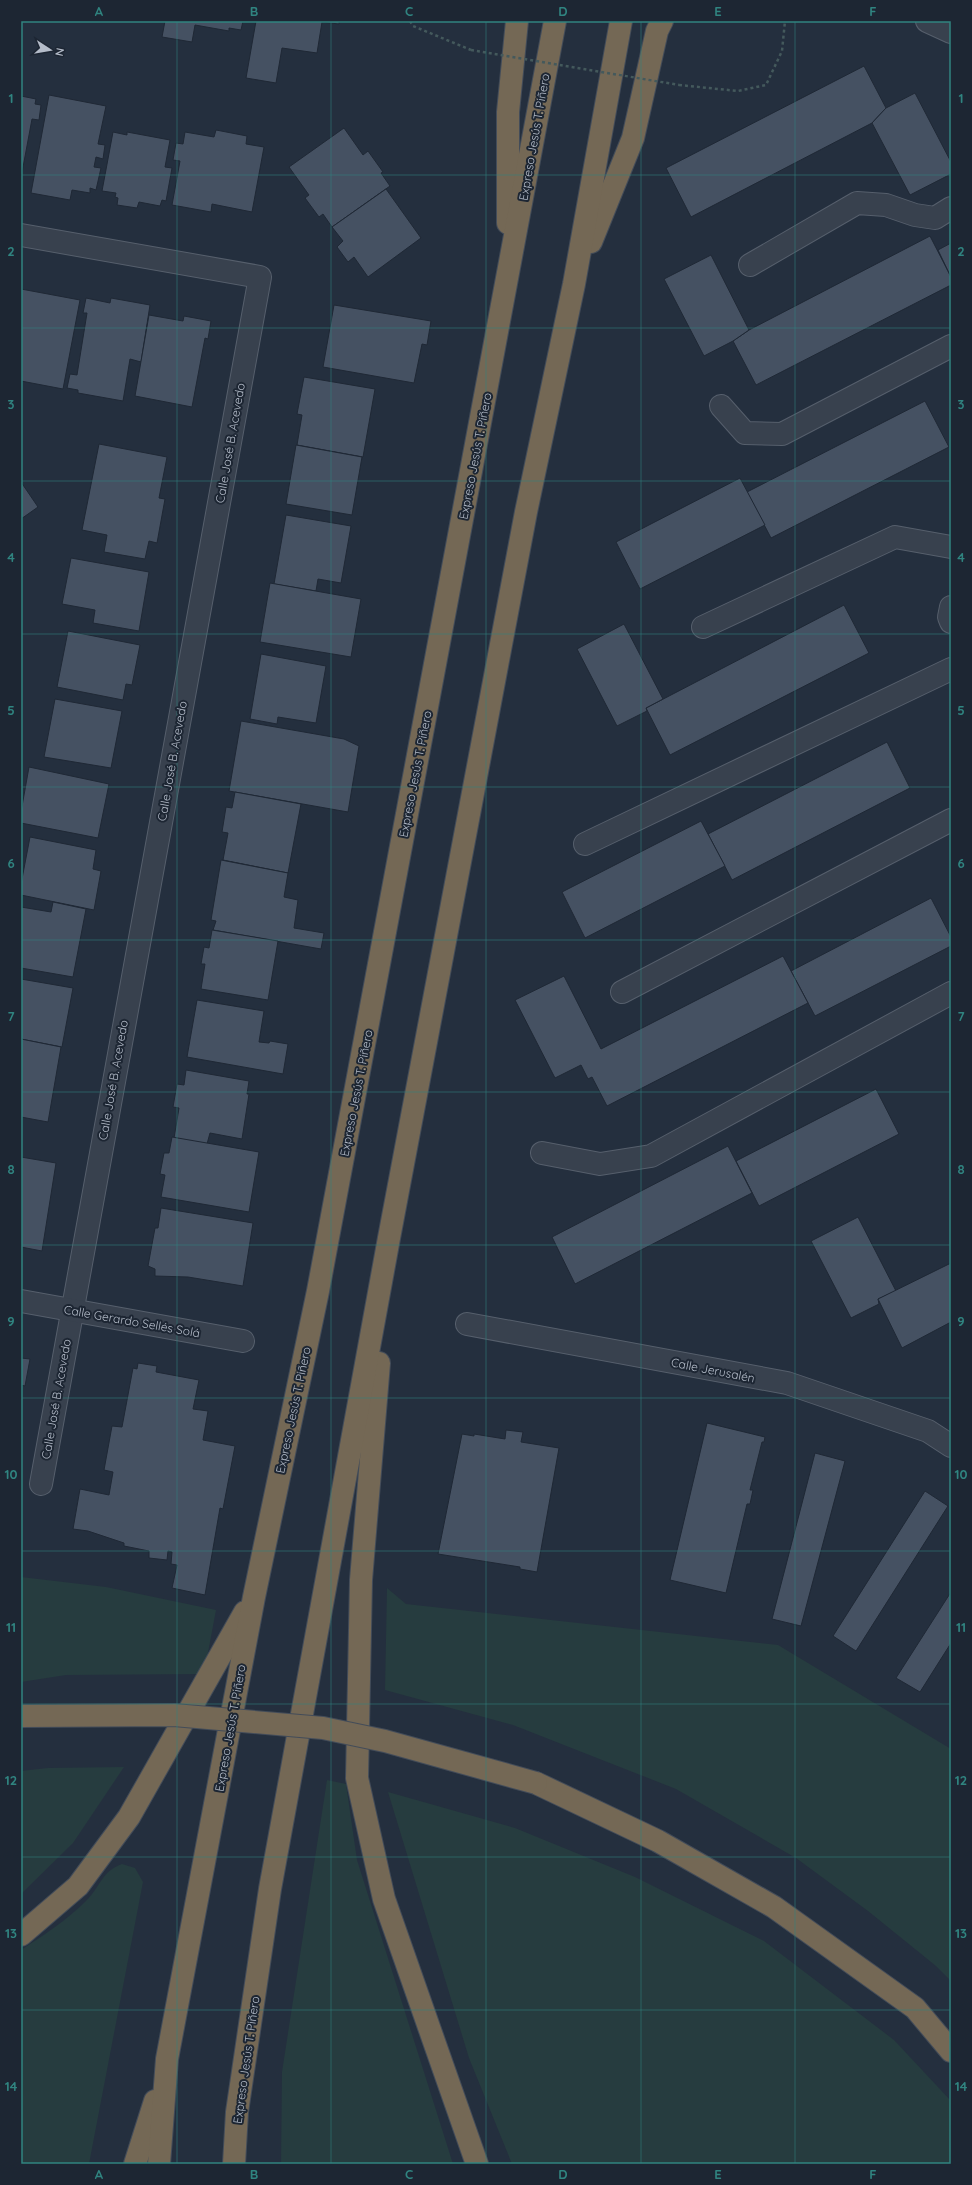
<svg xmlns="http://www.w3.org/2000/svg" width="972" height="2185" viewBox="0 0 972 2185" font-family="Quicksand,sans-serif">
	<rect width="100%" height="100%" fill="#242f3e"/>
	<g fill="#263c3f">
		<polygon points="21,1577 106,1587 216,1610 204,1674 66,1675 21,1682"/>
		<polygon points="387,1588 406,1604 778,1645 951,1749 951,1981 936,1966 868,1911 796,1858 676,1789 513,1725 385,1690"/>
		<polygon points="124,1767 73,1843 21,1894 21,1771 48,1768"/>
		<polygon points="327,1780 346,1784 357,1860 453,2164 281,2164 282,2072"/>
		<polygon points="388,1792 515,1828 635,1877 764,1941 894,2040 951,2101 951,2164 512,2164 469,2058"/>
		<path d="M122,1864L135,1868L143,1882L89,2164H21V1950C44,1935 67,1920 86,1901C101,1886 101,1872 122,1864Z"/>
	</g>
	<g fill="#455162" stroke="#1f2835">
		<polygon points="165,21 243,21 241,30 229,28 229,31 195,25 192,42 162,37"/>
		<polygon points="256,21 339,21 339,24 322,22 317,53 282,48 276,83 246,78"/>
		<polygon points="864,66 886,108 872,123 691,217 666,168"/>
		<polygon points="915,93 951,162 951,174 910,195 872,123 886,108"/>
		<polygon points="49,95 106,106 98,144 105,145 103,159 96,157 94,167 101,168 96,190 90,188 90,193 72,190 70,200 31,193"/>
		<polygon points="21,96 36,99 35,104 41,105 39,120 32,119 21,178"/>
		<polygon points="344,128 363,155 368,151 383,172 381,173 390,186 332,227 323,214 319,217 305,198 309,195 289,167"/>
		<polygon points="216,130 247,136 246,144 264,147 252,212 212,204 211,212 172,205 180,161 173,160 176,143 183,144 185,132 214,137"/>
		<polygon points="113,132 127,135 127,132 170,140 165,167 172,168 166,201 162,200 160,206 139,202 137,208 117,205 118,198 115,197 116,193 102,191"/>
		<polygon points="386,189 421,238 368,277 354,257 348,262 337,247 343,241 332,227"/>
		<polygon points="930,236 951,277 951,285 756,385 733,341 749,330"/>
		<polygon points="951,243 951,277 938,250"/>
		<polygon points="711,255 749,330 733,341 704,356 664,279"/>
		<polygon points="21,289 80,300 63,389 21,381"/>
		<polygon points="86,298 110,303 111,298 150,305 141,362 130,359 123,401 78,393 78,390 67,388 70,374 77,375 87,313 83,313"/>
		<polygon points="334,305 431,321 427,345 422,344 414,383 323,367"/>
		<polygon points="149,315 183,321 184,316 211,321 208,339 205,338 192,407 135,396"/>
		<polygon points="304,377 375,389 363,457 297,445 302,415 297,414"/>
		<polygon points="925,401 949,447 771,538 747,492"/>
		<polygon points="99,444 167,457 159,498 165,499 157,543 149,541 145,559 104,552 107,535 82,530"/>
		<polygon points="296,445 362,457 352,515 286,504"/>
		<polygon points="740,478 765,525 640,589 616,542"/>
		<polygon points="21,482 38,507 21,519"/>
		<polygon points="286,515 351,526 341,583 318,579 316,591 274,584"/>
		<polygon points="71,558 149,572 139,631 93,623 95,610 62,604"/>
		<polygon points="270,583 361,599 351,657 260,642"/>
		<polygon points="844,605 869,653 670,755 646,708"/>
		<polygon points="624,624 663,699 646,708 647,711 617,726 577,649"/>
		<polygon points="68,631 140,645 132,685 126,684 123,700 57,687"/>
		<polygon points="261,654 326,666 316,723 278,717 277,724 250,719"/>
		<polygon points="55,699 122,711 111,768 44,757"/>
		<polygon points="241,721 344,739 359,746 348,812 229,791"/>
		<polygon points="887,742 910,788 732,880 708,834"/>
		<polygon points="29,767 109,784 98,838 21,823 21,812"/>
		<polygon points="235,792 301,804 288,873 223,860 228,833 222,832 226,807 232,808"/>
		<polygon points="701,821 725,866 585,938 562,892"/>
		<polygon points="30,837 96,850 93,869 101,871 94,910 21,895 21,884"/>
		<polygon points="221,860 288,873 284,897 298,900 294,928 324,933 321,949 213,930 216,921 211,920"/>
		<polygon points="931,898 951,937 951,946 815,1016 791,971"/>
		<polygon points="53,902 86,909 73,977 21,968 21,907 51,912"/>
		<polygon points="212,930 278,941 268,1000 201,989 205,964 201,964 204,947 209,948"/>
		<polygon points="783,956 808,1003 607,1106 592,1077 588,1079 581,1065 555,1078 515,1000 564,976 601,1049"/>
		<polygon points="21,979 73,988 62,1047 21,1039"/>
		<polygon points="197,1000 264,1011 259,1042 269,1043 270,1041 288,1044 283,1074 187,1057"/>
		<polygon points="21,1039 61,1047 48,1122 21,1117"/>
		<polygon points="186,1070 249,1081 247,1094 249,1094 242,1139 210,1133 207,1144 174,1138 179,1108 173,1107 177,1084 184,1085"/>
		<polygon points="876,1089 899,1134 759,1206 736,1161"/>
		<polygon points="172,1137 259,1152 249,1212 161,1197 165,1175 160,1174 164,1153 169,1153"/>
		<polygon points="728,1146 752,1193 575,1284 552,1237"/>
		<polygon points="21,1157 56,1163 42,1251 21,1247"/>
		<polygon points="161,1208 253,1223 243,1286 188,1277 155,1276 155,1269 148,1266 155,1228 158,1228"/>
		<polygon points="858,1217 896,1291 878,1299 879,1304 851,1318 811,1241"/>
		<polygon points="951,1263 951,1322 902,1348 878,1299"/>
		<polygon points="21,1358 30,1359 25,1386 21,1385"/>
		<polygon points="138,1363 157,1366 156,1372 199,1380 193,1409 208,1411 203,1440 235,1446 223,1509 220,1508 205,1595 172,1588 177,1565 171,1564 172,1552 168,1551 167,1560 149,1558 149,1551 124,1546 124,1543 88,1531 73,1529 80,1489 109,1495 113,1472 104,1470 112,1426 122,1427 133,1368 137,1369"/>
		<polygon points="707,1423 765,1437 764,1442 762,1442 750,1490 753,1490 750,1504 747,1504 726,1593 670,1580"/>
		<polygon points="506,1430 523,1432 521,1442 559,1448 537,1572 520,1569 520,1567 438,1554 462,1434 474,1436 474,1434 505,1439"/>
		<polygon points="815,1453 845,1461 801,1626 772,1619"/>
		<polygon points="925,1491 948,1506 856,1651 833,1636"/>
		<polygon points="951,1592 951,1643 920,1692 896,1678"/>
	</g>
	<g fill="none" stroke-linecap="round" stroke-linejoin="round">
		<defs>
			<g id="minor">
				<polyline points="927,21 951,32"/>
				<polyline points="21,235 260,277 41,1484"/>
				<polyline points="750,265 857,203 886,205 915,215 935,218 951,208"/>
				<polyline points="721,406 745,433 782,434 951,346"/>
				<polyline points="951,607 949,617 951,622"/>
				<polyline points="703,627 895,537 951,547"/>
				<polyline points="585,844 951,669"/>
				<polyline points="622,992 951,820"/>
				<polyline points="542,1153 600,1164 651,1156 951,993"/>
				<polyline points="21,1301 243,1341"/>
				<polyline points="467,1324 787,1383 928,1431 951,1446"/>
			</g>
			<g id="highway">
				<polyline points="508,223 508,112 517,21"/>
				<polyline points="591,242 633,138 657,31 662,21"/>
				<polyline points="379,1363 361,1580 357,1778 384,1899 477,2164"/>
				<polyline points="536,1783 658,1841 774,1907 915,2008 951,2051"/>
				<polyline points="21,1935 78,1886 129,1817 245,1612"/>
				<polyline points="135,2164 155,2101"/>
				<polyline points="159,2164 167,2059 254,1597 318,1291 555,21"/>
				<polyline points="234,2164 237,2112 270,1889 389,1238 526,512 574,284 621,21"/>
			</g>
		</defs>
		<use href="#minor" stroke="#565f6c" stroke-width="24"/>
		<use href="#highway" stroke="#434c59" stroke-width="24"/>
		<g stroke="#44595c" stroke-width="2.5" stroke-dasharray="3 3" stroke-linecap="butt">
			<polyline points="410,21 413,26 471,50"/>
			<polyline points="679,85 738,91 766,85 782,51 785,21"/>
		</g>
		<use href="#minor" stroke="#38414e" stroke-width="22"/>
		<use href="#highway" stroke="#746855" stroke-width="22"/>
		<defs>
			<polyline id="highway-bridge" points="21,1716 174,1715 323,1728 385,1741 536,1783"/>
		</defs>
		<use href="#highway-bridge" stroke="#434c59" stroke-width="24" stroke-linecap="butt"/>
		<polyline stroke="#44595c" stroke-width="2.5" stroke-dasharray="3 3" stroke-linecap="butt" points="471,50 679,85"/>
		<use href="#highway-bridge" stroke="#746855" stroke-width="22"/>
	</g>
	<path fill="none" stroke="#308480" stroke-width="1" stroke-opacity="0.55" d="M177,21V2164M331,21V2164M486,21V2164M641,21V2164M795,21V2164M21,175H951M21,328H951M21,481H951M21,634H951M21,787H951M21,940H951M21,1092H951M21,1245H951M21,1398H951M21,1551H951M21,1704H951M21,1857H951M21,2010H951"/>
	<g text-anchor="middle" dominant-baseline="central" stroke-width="4" stroke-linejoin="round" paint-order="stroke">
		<g font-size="12" fill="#b4bcc9" stroke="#1d2633">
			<text transform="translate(534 137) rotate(-80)">Expreso Jesús T. Piñero</text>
			<text transform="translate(230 443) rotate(-80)">Calle José B. Acevedo</text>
			<text transform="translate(475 456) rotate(-79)">Expreso Jesús T. Piñero</text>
			<text transform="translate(172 761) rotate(-80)">Calle José B. Acevedo</text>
			<text transform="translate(415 774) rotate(-79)">Expreso Jesús T. Piñero</text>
			<text transform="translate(113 1080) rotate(-80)">Calle José B. Acevedo</text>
			<text transform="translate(356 1093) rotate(-79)">Expreso Jesús T. Piñero</text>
			<text transform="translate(132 1321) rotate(10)">Calle Gerardo Sellés Solá</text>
			<text transform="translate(713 1370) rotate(11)">Calle Jerusalén</text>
			<text transform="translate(56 1399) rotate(-80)">Calle José B. Acevedo</text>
			<text transform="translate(293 1410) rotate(-78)">Expreso Jesús T. Piñero</text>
			<text transform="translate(230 1728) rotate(-80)">Expreso Jesús T. Piñero</text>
			<text transform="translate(246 2060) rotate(-82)">Expreso Jesús T. Piñero</text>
		</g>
	</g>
	<rect width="972" height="2185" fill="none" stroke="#1d2633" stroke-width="44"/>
	<g transform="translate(50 50) rotate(102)" stroke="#1d2633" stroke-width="3" paint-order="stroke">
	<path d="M0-3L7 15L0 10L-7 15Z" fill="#b4bcc9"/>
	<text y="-6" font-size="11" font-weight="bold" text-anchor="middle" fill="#b4bcc9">N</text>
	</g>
	<rect x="22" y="22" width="928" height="2141" fill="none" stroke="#308480" stroke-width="1.5"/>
	<g font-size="13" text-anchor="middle" font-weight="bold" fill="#308480">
		<text x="99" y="16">A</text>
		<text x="254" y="16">B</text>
		<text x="409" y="16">C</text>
		<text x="563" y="16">D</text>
		<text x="718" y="16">E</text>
		<text x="873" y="16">F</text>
		<text x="11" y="103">1</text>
		<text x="961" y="103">1</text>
		<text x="11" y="256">2</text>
		<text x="961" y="256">2</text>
		<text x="11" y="409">3</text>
		<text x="961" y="409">3</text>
		<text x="11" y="562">4</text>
		<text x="961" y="562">4</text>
		<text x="11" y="715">5</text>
		<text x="961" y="715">5</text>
		<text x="11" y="868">6</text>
		<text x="961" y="868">6</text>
		<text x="11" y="1021">7</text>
		<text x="961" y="1021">7</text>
		<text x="11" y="1174">8</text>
		<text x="961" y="1174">8</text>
		<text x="11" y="1326">9</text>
		<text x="961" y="1326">9</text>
		<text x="11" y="1479">10</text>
		<text x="961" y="1479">10</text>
		<text x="11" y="1632">11</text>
		<text x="961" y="1632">11</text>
		<text x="11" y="1785">12</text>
		<text x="961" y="1785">12</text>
		<text x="11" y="1938">13</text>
		<text x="961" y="1938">13</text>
		<text x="11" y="2091">14</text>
		<text x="961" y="2091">14</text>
		<text x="99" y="2179">A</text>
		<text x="254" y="2179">B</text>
		<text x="409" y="2179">C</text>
		<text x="563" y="2179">D</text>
		<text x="718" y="2179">E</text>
		<text x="873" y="2179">F</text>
	</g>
</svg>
